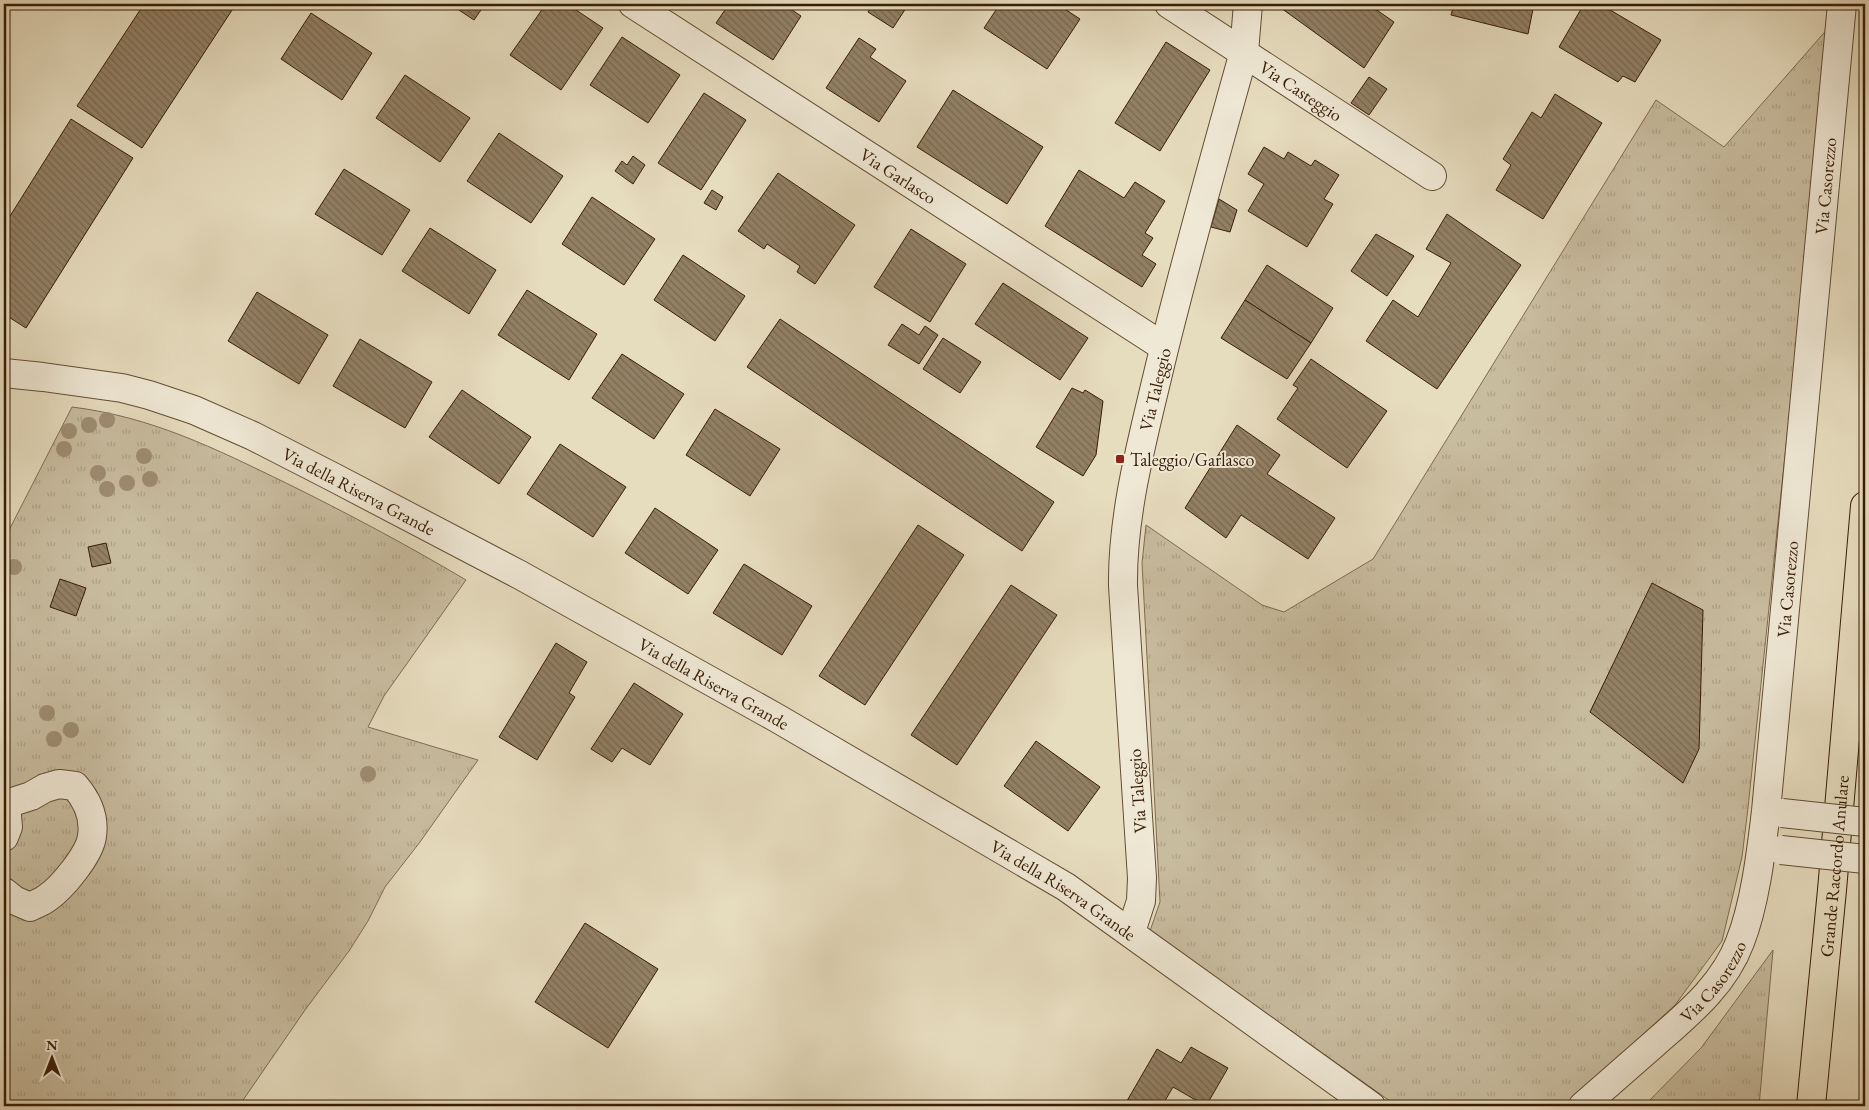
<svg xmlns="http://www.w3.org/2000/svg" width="1869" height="1110" viewBox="0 0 1869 1110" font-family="'EB Garamond',serif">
	<defs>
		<pattern id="grass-tufts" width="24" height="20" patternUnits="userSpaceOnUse" patternTransform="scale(1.25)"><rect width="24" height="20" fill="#c8bc9f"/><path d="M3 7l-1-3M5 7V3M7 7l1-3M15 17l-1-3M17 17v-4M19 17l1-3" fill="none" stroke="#ada187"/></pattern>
		<pattern id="building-back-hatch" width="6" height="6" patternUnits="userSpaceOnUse" patternTransform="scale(1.25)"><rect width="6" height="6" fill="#928065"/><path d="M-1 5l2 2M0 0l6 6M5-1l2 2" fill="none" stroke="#786851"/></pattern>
	</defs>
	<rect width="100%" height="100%" fill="#e6dcbe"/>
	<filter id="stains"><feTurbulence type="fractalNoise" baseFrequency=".004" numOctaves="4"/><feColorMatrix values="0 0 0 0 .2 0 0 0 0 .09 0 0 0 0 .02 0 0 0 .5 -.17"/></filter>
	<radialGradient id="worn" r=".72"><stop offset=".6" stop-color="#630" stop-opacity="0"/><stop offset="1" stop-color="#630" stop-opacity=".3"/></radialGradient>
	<g fill="url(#grass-tufts)" stroke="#806c52">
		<polygon points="1830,26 1748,808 1742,857 1722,941 1675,1005 1565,1106 1397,1106 1150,931 1160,902 1142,563 1146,525 1262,605 1284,612 1373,559 1656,100 1724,147"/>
		<path d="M72,407C152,417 214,448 286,483C347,513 407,545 466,580L384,696L368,727L478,760L420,842L385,887L368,921L349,951L305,1010L239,1106H4V540Z"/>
		<polygon points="1773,950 1759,1106 1644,1106 1701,1048"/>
	</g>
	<g fill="url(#building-back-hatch)" stroke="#381d05">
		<polygon points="144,4 236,4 142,148 77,106"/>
		<polygon points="450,4 485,4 474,20"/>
		<polygon points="546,4 567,4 603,28 561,90 510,55"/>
		<polygon points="729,4 783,4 801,16 773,60 716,23"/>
		<polygon points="873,4 900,4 906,8 893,28 868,12"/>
		<polygon points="1000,4 1057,4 1080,19 1047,69 984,28"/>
		<polygon points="1284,4 1368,4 1394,22 1364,68 1281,8"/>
		<polygon points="1454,4 1534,4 1528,34 1451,15"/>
		<polygon points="1584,4 1600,4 1661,40 1635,82 1623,76 1618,82 1559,47"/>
		<polygon points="311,13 372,53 342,100 281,59"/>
		<polygon points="622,37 680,75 648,123 590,85"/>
		<polygon points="859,38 876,49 870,57 906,81 879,122 826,88"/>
		<polygon points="1166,42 1210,70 1160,151 1115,123"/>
		<polygon points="405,75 470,118 440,162 376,118"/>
		<polygon points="1369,77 1387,89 1369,115 1351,103"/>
		<polygon points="953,90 1043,147 1007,204 917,147"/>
		<polygon points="704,93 746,120 701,190 658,163"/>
		<polygon points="1555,94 1602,123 1543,219 1496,190 1511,165 1503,159 1532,112 1541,118"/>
		<polygon points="71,119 133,158 26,328 4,314 4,224 5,224"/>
		<polygon points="499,133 563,176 531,223 467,181"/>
		<polygon points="1264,147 1284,159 1288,152 1311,166 1315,160 1339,175 1324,199 1333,204 1307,247 1248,211 1264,184 1248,174"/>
		<polygon points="633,156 645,165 633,184 615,171 622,161 627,165"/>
		<polygon points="344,169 410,210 382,255 315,214"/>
		<polygon points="1079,170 1124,198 1135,182 1165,201 1145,233 1153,238 1142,255 1156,264 1142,287 1045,226"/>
		<polygon points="778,173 855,225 815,284 797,272 800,266 767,244 764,249 738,231"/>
		<polygon points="712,190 723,197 716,210 704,203"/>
		<polygon points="592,197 655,239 624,285 562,244"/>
		<polygon points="1219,199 1237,210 1230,232 1211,227"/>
		<polygon points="1447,214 1521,265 1437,389 1366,341 1393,300 1418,317 1451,263 1426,249"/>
		<polygon points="430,228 496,270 469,314 402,271"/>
		<polygon points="911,229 966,264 930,322 874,287"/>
		<polygon points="1376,234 1414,256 1387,296 1351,271"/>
		<polygon points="683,255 745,296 715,341 654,300"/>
		<polygon points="1267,265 1333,308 1311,343 1245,300"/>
		<polygon points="1003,283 1088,338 1060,380 975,324"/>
		<polygon points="527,290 597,334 569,380 498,335"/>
		<polygon points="257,292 328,335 299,384 228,341"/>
		<polygon points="1245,300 1311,343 1287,379 1221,338"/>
		<polygon points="780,319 1054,502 1022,551 747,367"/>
		<polygon points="902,324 919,335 925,326 938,335 919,364 888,345"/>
		<polygon points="943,338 981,362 960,393 923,369"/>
		<polygon points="360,339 432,382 405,428 333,386"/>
		<polygon points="622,354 684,394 654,439 592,398"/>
		<polygon points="1311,359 1387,411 1347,468 1277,419 1298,388 1293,385"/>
		<polygon points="1072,388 1083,393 1085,390 1103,401 1096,455 1083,476 1036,447"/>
		<polygon points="462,390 531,437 499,484 429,437"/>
		<polygon points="715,409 780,449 750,496 686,455"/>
		<polygon points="1237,425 1280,455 1267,474 1335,518 1308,559 1241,515 1226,538 1185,508"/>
		<polygon points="560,444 626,487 593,537 527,494"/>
		<polygon points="655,508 718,550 688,594 625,553"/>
		<polygon points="918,525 964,555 865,705 819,676"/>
		<polygon points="106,543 111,563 92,567 88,547"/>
		<polygon points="744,564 812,606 782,655 713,613"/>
		<polygon points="60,579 86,588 76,616 50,607"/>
		<polygon points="1652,583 1703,610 1699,749 1683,783 1590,712"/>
		<polygon points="1011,585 1057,615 957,765 911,735"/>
		<polygon points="556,643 587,662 569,693 575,697 537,760 499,737"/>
		<polygon points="634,683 683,714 650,765 622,748 612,762 591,749"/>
		<polygon points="1036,741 1100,787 1068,831 1004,786"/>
		<polygon points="585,923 658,969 608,1048 535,1002"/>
		<polygon points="1191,1047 1228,1068 1206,1106 1173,1087 1162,1106 1124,1106 1157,1049 1181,1063"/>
	</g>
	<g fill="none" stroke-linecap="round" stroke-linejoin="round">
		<defs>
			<g id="minor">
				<path id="s1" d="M633,4L1164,347"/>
				<path id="s2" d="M1169,4L1432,176"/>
				<path id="s3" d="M4,373L43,377L122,388L149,395L194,410L253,436L333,477L520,575L775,717L1066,887L1371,1106"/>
				<path d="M4,803L6,804L31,796L45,788L59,784L75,786C87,800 95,816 92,836C90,854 62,888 47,898C42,902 35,904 30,907L14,900L4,892"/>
				<polyline points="4,837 8,827 6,804"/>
				<path id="s4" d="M1131,932L1141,901L1142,878L1123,586C1122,517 1141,445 1157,378C1183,268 1214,160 1244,52L1248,4"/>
				<path id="s5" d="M1583,1106C1607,1085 1631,1064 1655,1043C1688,1014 1724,985 1740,942C1755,904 1761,853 1766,811L1842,4"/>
			</g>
			<g id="highway">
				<path id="s6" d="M1811,1106L1832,890L1865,506"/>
			</g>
		</defs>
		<use href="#minor" stroke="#644d33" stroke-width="30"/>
		<use href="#highway" stroke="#381d05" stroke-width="30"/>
		<use href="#minor" stroke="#efe8d5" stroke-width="28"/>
		<use href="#highway" stroke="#e6dcbe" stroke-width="28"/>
		<defs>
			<g id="minor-bridge">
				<polyline points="1782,813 1865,822"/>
				<polyline points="1781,850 1865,859"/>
			</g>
		</defs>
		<use href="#minor-bridge" stroke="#644d33" stroke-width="30" stroke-linecap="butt"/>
		<use href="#minor-bridge" stroke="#efe8d5" stroke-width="28"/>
	</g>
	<g fill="#9e8d72">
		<circle cx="107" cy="420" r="8"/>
		<circle cx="89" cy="425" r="8"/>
		<circle cx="69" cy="431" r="8"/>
		<circle cx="64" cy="449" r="8"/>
		<circle cx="144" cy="456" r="8"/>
		<circle cx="98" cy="473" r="8"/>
		<circle cx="150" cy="479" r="8"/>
		<circle cx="127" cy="483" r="8"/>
		<circle cx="107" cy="489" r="8"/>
		<circle cx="14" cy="567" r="8"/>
		<circle cx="47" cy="713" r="8"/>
		<circle cx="71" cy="730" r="8"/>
		<circle cx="54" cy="739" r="8"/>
		<circle cx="368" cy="774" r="8"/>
	</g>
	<rect fill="#8f2418" stroke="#efe8d5" stroke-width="2" x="1115" y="454" width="10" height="10" rx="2.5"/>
	<g text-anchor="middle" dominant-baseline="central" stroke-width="4" stroke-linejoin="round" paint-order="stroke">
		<g font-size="18" fill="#381d05" stroke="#efe8d5">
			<text stroke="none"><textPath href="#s2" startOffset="158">Via Casteggio</textPath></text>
			<text stroke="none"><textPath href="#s1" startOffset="316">Via Garlasco</textPath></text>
			<text stroke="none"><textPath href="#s5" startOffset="991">Via Casorezzo</textPath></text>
			<text stroke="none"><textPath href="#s4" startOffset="548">Via Taleggio</textPath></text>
			<text stroke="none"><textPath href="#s3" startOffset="378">Via della Riserva Grande</textPath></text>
			<text stroke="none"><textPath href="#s5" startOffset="586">Via Casorezzo</textPath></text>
			<text stroke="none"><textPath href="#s3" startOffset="782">Via della Riserva Grande</textPath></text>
			<text transform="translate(1137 791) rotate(-94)">Via Taleggio</text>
			<text stroke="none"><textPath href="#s6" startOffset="241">Grande Raccordo Anulare</textPath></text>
			<text stroke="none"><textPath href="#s3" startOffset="1188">Via della Riserva Grande</textPath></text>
			<text stroke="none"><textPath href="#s5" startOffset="181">Via Casorezzo</textPath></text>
		</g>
		<g font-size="18" fill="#381d05" stroke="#efe8d5" text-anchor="start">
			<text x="1130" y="459">Taleggio/Garlasco</text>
		</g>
	</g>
	<rect width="1869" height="1110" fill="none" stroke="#e6dcbe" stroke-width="20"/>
	<rect x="5" y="5" width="1859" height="1100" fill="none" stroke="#381d05" stroke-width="2.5"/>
	<rect x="10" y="10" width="1849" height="1090" fill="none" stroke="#381d05"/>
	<g transform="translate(52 1058)" stroke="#efe8d5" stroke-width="4" paint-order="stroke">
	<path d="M0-4L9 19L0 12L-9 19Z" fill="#381d05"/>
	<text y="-8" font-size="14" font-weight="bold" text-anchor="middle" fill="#381d05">N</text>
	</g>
	<rect width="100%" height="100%" filter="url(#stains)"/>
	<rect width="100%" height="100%" fill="url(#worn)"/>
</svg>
